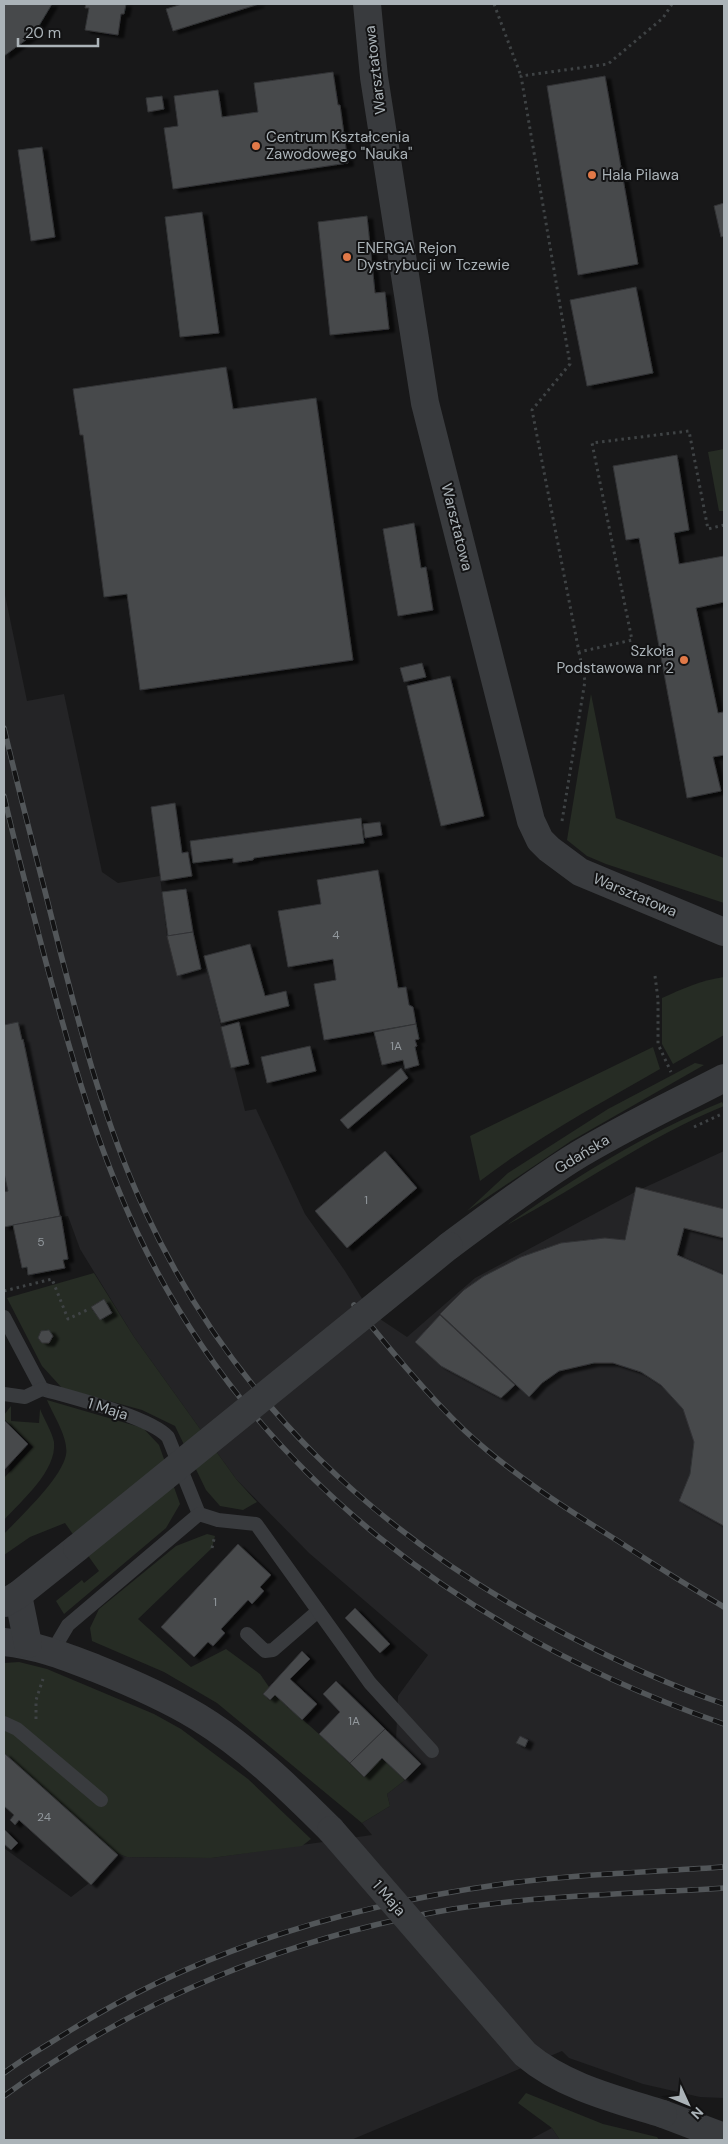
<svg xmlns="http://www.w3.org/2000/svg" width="728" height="2144" viewBox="0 0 728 2144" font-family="'DM Sans',sans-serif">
	<defs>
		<filter id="shadow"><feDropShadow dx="5.5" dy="3" stdDeviation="1" flood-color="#0009"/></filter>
	</defs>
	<rect width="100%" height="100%" fill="#181819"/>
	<g fill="#242426">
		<polygon points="4,590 27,701 64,694 102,872 118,883 160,876 167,936 177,976 207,968 231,1068 234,1067 245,1111 256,1109 305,1214 345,1271 371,1313 407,1337 475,1278 637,1191 724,1151 724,2098 700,2097 643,2084 569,2058 562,2051 351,2140 4,2140 4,1848 71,1897 88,1884 116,1853 127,1857 211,1858 372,1835 362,1823 390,1806 387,1794 405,1780 420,1764 396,1740 398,1696 428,1655 309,1553 236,1479 134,1337 80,1249 68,1216 4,1227"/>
		<polygon points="552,2128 560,2140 529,2140"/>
	</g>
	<g fill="#262c24">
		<polygon points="724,449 724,511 719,511 708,452"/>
		<polygon points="591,694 616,818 724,858 724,903 606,864 587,856 567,840"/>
		<path d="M724,977V1035L673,1064L662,1044V998C682,989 702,980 724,977Z"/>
		<path d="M653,1047L660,1069C599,1104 536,1138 480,1181L470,1136Z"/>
		<polygon points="695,1063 704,1065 571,1141 467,1211 508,1173 608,1109"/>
		<path d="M722,1102L724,1106C648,1137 580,1186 507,1225C575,1177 645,1134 722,1102Z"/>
		<polygon points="94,1273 134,1337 236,1479 257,1502 243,1510 220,1506 206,1490 175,1426 142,1410 62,1388 42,1366 7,1298"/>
		<path d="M47,1400L143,1428L159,1445L180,1504L166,1528L64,1614L56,1601L82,1580L84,1583L99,1571L65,1523L30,1537L4,1555V1534C21,1516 61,1479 66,1455C69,1438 53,1415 47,1400Z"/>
		<path d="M11,1406V1421L39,1423L40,1409C44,1419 52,1432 54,1442C57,1471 21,1501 4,1520V1478L33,1447L4,1419V1415Z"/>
		<polygon points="207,1534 215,1536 212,1548 138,1619 191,1667 226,1649 260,1674 269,1687 263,1694 269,1700 275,1695 319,1734 364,1777 382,1758 405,1780 387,1794 390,1806 362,1823 217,1703 164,1672 92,1641 90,1628 99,1609 176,1546"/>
		<polygon points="19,1662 47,1669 154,1714 181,1729 248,1779 311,1839 302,1846 211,1858 127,1857 116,1853 4,1753 4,1663"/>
		<polygon points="526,2093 603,2124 657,2137 659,2140 560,2140 552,2128 518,2103"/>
	</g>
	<g fill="#47494c" stroke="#323335" filter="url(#shadow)">
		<polygon points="4,4 52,4 34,34 4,56"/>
		<polygon points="86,4 126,4 124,14 121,14 118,35 85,30 89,8 85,8"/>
		<polygon points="182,4 259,4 173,31 166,9"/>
		<polygon points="333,72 338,105 340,105 348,163 173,189 164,128 178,126 174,96 218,90 222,117 258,112 254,83"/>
		<polygon points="605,76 638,264 578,275 547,86"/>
		<polygon points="162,96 164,109 148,112 146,98"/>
		<polygon points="42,147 55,237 31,241 18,150"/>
		<polygon points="724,203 724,236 721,237 714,206"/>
		<polygon points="202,212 219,333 180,337 165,217"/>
		<polygon points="367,216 375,293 385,292 389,329 330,335 318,222"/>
		<polygon points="636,287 653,373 587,386 570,300"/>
		<polygon points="226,367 233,409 316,398 353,660 140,690 127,594 104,597 83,435 80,435 73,389"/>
		<polygon points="677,455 689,530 674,533 679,564 724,556 724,602 696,608 718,713 724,712 724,755 713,757 721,791 687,798 639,538 626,540 613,466"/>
		<polygon points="414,523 421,568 426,567 433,610 398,616 383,529"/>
		<polygon points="422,663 426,677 404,682 400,668"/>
		<polygon points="450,676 484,816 441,826 407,686"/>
		<polygon points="175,803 182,853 188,852 192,876 161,881 151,807"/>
		<polygon points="361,818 364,843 254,858 253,860 233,863 233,858 193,863 190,841"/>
		<polygon points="380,822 382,835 365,838 363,824"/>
		<polygon points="378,870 398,988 406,987 409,1005 413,1007 416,1024 324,1040 314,984 336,980 333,959 288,967 278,911 321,904 317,880"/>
		<polygon points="186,889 193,932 168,936 162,892"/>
		<polygon points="193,932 201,969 177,976 167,936"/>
		<polygon points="250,944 265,996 286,991 289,1006 221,1023 204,956"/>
		<polygon points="18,1022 22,1040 23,1039 60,1216 4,1227 4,1192 8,1191 4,1173 4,1025"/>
		<polygon points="239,1022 249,1064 231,1068 221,1027"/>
		<polygon points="416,1024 419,1039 415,1040 417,1046 415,1047 419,1065 405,1069 403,1060 382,1065 374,1032"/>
		<polygon points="310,1046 316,1071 267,1083 261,1057"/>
		<polygon points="401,1068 408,1078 348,1129 340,1120"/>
		<polygon points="385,1151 417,1188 347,1248 315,1211"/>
		<polygon points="636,1187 724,1209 724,1238 684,1228 677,1255 724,1275 724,1526 679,1501 690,1474 694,1442 683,1409 661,1385 641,1372 613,1363 594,1363 559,1371 542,1383 529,1397 440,1314 464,1290 484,1276 521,1257 561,1243 605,1238 625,1240"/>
		<polygon points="61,1216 68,1259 63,1260 65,1268 28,1275 27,1267 22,1268 13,1225"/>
		<polygon points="104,1299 112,1313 100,1320 91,1307"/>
		<polygon points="440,1315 515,1385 501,1398 441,1366 415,1342"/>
		<polygon points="49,1330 53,1336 49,1343 42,1343 38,1338 41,1331"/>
		<polygon points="4,1420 28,1444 4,1470"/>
		<polygon points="238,1544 271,1575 260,1587 264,1591 252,1604 248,1600 221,1629 225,1633 213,1646 208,1642 194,1657 161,1627"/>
		<polygon points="355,1608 390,1644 380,1653 345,1618"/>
		<polygon points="302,1651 310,1659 290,1679 317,1704 302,1720 275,1695 270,1700 263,1694"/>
		<polygon points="336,1681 385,1729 350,1763 319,1734 340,1712 323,1694"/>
		<polygon points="385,1729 421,1764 405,1780 382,1758 364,1777 350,1763"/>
		<polygon points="520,1736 528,1740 525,1747 516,1743"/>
		<polygon points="4,1753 118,1855 91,1885 19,1820 15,1825 10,1820 14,1815 4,1806"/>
		<polygon points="4,1829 18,1843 11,1850 4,1844"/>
	</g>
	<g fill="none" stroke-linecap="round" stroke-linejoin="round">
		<g stroke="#3f4345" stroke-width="3" stroke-dasharray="2.5 4" stroke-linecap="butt">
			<polyline points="494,4 521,76"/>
			<polyline points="672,4 663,18 608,64 521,76 570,364 532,410 579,652 632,640 592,443 689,431 708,529 724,525"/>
			<polyline points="562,821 585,681 579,652"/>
			<polyline points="655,976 658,999 658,1044 671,1072"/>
			<polyline points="694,1127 724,1113"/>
			<polyline points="4,1291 52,1279 68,1319 89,1309"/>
			<polyline points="212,1548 214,1539"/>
			<polyline points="36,1719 36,1700 43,1679"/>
		</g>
		<g stroke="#393b3e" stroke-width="14">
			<path d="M4,1317L42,1389C70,1397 151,1417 168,1437L199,1514"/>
			<polyline points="4,1394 25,1397 42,1389"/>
			<polyline points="247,1634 265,1651 273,1650 318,1611"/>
			<polyline points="52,1652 68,1625 199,1514 218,1520 256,1524 370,1683 432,1751"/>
			<polyline points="4,1723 17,1729 101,1800"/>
		</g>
		<g stroke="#393b3e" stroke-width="28">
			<polyline points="367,4 374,77 425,403 531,821 540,840 549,849 580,872 724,932"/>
			<path d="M4,1642C36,1645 64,1656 95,1668C130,1682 165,1697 198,1717C247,1747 290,1789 331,1830"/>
			<polyline points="663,2114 724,2137"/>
		</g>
		<g stroke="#393b3e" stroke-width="28">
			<path d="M449,1246C489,1216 528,1187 570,1160C620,1129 672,1105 724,1078"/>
			<polyline points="18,1595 28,1644"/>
			<polyline points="4,1603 18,1595 77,1548"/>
		</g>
		<defs>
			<g id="rail">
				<path d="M4,728C20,797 39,866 56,935C80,1029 104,1123 145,1211C234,1403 379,1537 565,1634C616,1661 669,1685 724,1704"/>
				<path d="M4,796C17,853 32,909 47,966C71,1056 97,1147 137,1232C254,1479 471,1636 724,1724"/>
				<path d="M354,1305C389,1348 424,1391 464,1430C510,1473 565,1508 618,1541C653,1564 688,1586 724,1607"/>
				<path d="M4,2073C25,2057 49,2044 71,2030C203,1948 351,1905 503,1884C576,1874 651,1872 724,1867"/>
				<path d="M4,2096C136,1999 292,1936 453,1909C542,1895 634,1894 724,1888"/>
			</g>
		</defs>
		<use href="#rail" stroke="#525659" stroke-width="5.5"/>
		<use href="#rail" stroke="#131314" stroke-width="4" stroke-dasharray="11" stroke-linecap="butt"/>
		<path stroke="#393b3e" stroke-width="28" d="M331,1830L525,2054C564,2087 615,2099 663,2114"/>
		<polyline stroke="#393b3e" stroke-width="28" points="77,1548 449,1246"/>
	</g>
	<g fill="#e17948" stroke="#131314" stroke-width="2">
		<circle cx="256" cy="146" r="5"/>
		<circle cx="592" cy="175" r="5"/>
		<circle cx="347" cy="257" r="5"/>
		<circle cx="684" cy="660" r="5"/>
	</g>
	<g text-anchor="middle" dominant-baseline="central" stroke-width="4" stroke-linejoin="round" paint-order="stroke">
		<g font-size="12" fill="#92989d">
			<text x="336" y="935">4</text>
			<text x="396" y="1046">1A</text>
			<text x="366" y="1200">1</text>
			<text x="41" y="1242">5</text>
			<text x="215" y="1602">1</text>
			<text x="354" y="1721">1A</text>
			<text x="44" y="1817">24</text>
		</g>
		<g font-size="15" fill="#abb3b8" stroke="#131314">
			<text transform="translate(375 70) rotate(-97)">Warsztatowa</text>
			<text transform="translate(457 527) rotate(76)">Warsztatowa</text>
			<text transform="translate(635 895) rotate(23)">Warsztatowa</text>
			<text transform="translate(582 1154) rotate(-31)">Gdańska</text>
			<text transform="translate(108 1409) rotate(18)">1 Maja</text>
			<text transform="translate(389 1898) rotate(49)">1 Maja</text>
		</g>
		<g font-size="15" fill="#abb3b8" stroke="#131314" text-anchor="start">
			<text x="266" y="137">Centrum Kształcenia<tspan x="266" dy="17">Zawodowego "Nauka"</tspan></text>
			<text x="602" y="175">Hala Pilawa</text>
			<text x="357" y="248">ENERGA Rejon<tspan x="357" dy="17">Dystrybucji w Tczewie</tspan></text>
			<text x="674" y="651" text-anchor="end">Szkoła<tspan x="674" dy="17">Podstawowa nr 2</tspan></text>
		</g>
	</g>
	<rect width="728" height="2144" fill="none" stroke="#abb3b8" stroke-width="10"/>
	<g transform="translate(688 2104) rotate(134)" stroke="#131314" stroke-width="4" paint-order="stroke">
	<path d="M0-4L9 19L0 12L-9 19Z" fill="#abb3b8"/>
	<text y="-8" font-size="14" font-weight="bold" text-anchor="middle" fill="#abb3b8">N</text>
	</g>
	<path d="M18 38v8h80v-8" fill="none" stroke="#abb3b8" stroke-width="2.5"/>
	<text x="25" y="38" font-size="15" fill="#abb3b8" stroke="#131314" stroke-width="4" paint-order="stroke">20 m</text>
</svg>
